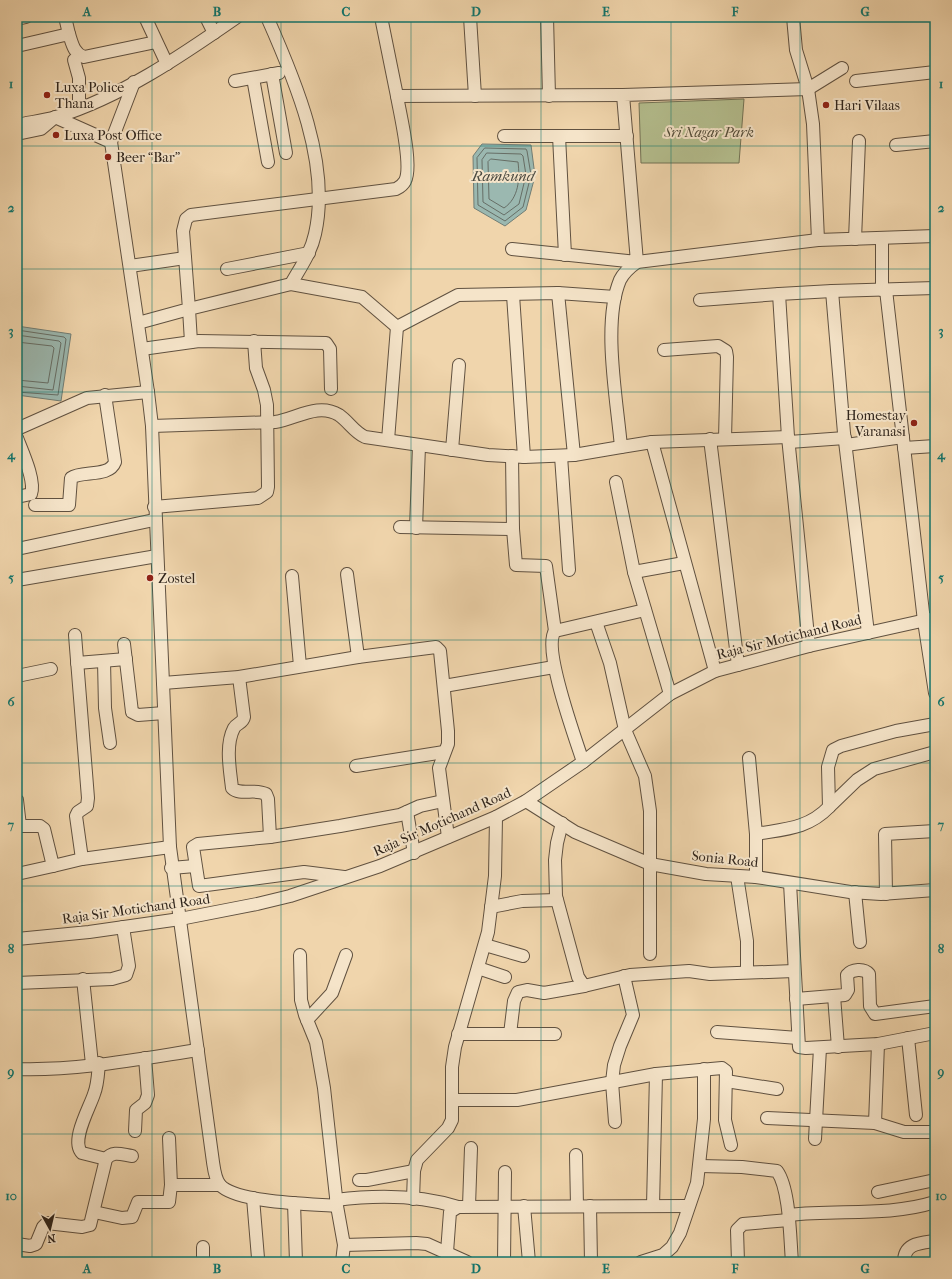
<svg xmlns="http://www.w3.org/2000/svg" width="952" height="1279" viewBox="0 0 952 1279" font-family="'IM FELL French Canon',serif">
	<rect width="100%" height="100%" fill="#f0d5ac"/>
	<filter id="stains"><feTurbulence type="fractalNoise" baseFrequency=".005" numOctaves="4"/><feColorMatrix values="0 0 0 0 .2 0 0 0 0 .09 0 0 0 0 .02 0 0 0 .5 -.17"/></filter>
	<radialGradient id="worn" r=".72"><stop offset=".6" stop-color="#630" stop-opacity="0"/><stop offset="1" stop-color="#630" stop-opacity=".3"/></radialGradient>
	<polygon fill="#b4be8e" stroke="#727255" points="744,99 739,163 641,163 639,103"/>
	<g fill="#9bb8b0" stroke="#707d75">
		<polygon points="482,144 531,145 535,176 526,210 505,226 474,208 473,156"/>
		<polygon points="17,326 71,334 61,401 17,395"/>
	</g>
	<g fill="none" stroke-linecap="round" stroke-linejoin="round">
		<g stroke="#666e66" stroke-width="1">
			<polygon points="485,148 526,149 527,151 531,175 523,207 505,221 478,205 477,158"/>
			<polygon points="487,153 521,154 523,156 526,175 519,204 504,215 483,202 482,160"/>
			<path d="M491,159L518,162C520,178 519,198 504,208L489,199L488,162Z"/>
			<polyline points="17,330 64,337 66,339 58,395 17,392"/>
			<polyline points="17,335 59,341 61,343 53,390 17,386"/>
			<polyline points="17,342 52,346 54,348 48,383 17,380"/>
		</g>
		<defs>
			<g id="minor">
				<polyline points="65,17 69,34"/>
				<polyline points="145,17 167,64"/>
				<polyline points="206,17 214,33"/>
				<polyline points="381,17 397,96 623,95"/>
				<polyline points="470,17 475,96"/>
				<polyline points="547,17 549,96"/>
				<polyline points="793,17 796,50 808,89 842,68"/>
				<polyline points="17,19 26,17"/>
				<path d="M17,46L69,34C72,43 74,54 84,57L156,42"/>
				<polyline points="74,60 79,78 79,108"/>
				<polyline points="272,74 286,153"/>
				<polyline points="253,78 268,162"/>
				<polyline points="235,81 279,73"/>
				<polyline points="856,81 935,72"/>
				<path d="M134,82L111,142L148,392L152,426L170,847L213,1162C214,1169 215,1179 220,1185C237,1203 312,1204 337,1206"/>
				<polyline points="55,117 111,142"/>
				<path d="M17,125C30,122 43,121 56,117C121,97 181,56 237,17"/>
				<polyline points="17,134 41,129 54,118"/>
				<polyline points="504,136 627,136"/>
				<polyline points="559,136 565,255"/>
				<polyline points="896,145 935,141"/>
				<polyline points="855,239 859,141"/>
				<polyline points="512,249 637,262 623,95 808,89 813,124 818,240"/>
				<polyline points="130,266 185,258"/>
				<polyline points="227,269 309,253"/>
				<polyline points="291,284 362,297 397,327 458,295 558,293 615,297"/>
				<polyline points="882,290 882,238"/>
				<polyline points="886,290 924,621 935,693"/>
				<polyline points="832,291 844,433 868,633"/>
				<polyline points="558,293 574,455"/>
				<polyline points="513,295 524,457"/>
				<polyline points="700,300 779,294"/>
				<path d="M138,323L189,309L183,231L186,219L191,215L396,189C400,187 403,185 405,181C413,166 400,114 397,96"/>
				<path d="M191,342L189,309L291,284C300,268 311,253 315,234C331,164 295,80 267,17"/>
				<polyline points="142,349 199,341 326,343 330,349 331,389"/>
				<polyline points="664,350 718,346 726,351 727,357 725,439"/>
				<path d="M152,426L275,422C296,419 318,402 339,415C349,422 354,432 365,437L488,455L524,457L574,455L621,447"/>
				<polyline points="17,429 87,398 148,392"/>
				<path d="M788,437L652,442L621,447C617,400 602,323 620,280C624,272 630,267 637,262L818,240L935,236"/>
				<path d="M17,438C22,451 36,481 31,494L17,497"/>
				<polyline points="710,439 738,665"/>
				<polyline points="388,440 397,327"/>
				<polyline points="652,442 715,671"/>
				<polyline points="789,442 845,438"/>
				<polyline points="846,445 903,437"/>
				<polyline points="904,448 935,446"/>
				<polyline points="452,450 459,365"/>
				<polyline points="561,456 569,570"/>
				<polyline points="616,482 634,572 684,563"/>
				<path d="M35,505H69L71,478C82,470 109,478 115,462L105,395"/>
				<polyline points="154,507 258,498 267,492 268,487 267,405 264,390 256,368 254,341"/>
				<polyline points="400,527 513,529 512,456"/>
				<polyline points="416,528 419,446"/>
				<polyline points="513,529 516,565 546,566 555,631"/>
				<polyline points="17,549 154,520"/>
				<polyline points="634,572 670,694"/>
				<polyline points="347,574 358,657"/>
				<polyline points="292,576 300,666"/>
				<polyline points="17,580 157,556"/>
				<polyline points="596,622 610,663 625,730 645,776 650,811 650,954"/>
				<polyline points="75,635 88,798 87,806 78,812 76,816 82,859"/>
				<polyline points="124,644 132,712 138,715 164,713"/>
				<polyline points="809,646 788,437 779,294 832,291 935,288"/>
				<polyline points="104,661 105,708 110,743"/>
				<polyline points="77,663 126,659"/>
				<polyline points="17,676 51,669"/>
				<path d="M239,677L244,717C243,723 237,723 234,728C225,745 230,770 232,788C240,796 255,788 266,794L268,799L270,837"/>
				<polyline points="163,683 239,677 358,657 436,647 440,651 448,731 448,744 439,768 448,837"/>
				<polyline points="444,686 554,667"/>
				<polyline points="749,758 756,834 756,877"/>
				<path d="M583,762C576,740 542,648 555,631L645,610"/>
				<polyline points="356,766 444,752"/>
				<polyline points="17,800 20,826 40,826 44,829 53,866 82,859 170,847"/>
				<polyline points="526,801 575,832 650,864 706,874 756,877 850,892 881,894 935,890"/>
				<polyline points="829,807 857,780 874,769 935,752"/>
				<polyline points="407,812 414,853"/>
				<polyline points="562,823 557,843 555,860 556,896 578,977 584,986 630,975 689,971 710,974 794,971"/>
				<path d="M756,834C784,829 808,829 829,807L828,767L833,750L841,746L896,731L935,724"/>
				<polyline points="171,868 195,866"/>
				<polyline points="17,874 53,866"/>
				<polyline points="737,876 747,941 747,972"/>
				<polyline points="344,877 304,872 199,886 193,847 198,844 270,837 340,826 400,815 420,806 443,801"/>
				<polyline points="790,883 799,1047 806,1048 878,1044 935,1033"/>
				<polyline points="855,892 860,942"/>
				<polyline points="886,894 885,834 935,831"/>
				<polyline points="491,907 522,901 557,900"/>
				<polyline points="17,939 89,932 180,919 257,904 290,896 380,866 496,817 526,801 583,762 670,694 715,671 809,646 935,618"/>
				<polyline points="485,945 523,956"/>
				<polyline points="300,955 301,1000 305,1015 316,1042 324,1088 337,1206 344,1245 342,1262"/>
				<polyline points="478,968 505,977"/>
				<polyline points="83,979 92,1064"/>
				<polyline points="17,983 112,979 126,975 129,966 123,927"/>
				<polyline points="834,996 838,1047"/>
				<path d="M796,999L845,995L848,990L847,975C852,969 864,968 869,974L870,1006L875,1014L935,1006"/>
				<polyline points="307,1020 332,993 346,955"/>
				<polyline points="717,1032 798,1038"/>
				<polyline points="458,1034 555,1034"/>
				<polyline points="510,1034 514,1001 518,992 527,990 544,993 584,986"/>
				<polyline points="908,1038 916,1115"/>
				<path d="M99,1063C98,1073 98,1084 94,1094C90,1107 70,1141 82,1153L106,1159"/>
				<path d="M17,1069C77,1071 139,1059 198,1050"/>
				<polyline points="726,1081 777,1089"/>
				<polyline points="452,1100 517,1100 656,1074 722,1068 726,1071 725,1120 731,1145"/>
				<polyline points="767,1118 875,1123 904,1132 935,1132"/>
				<polyline points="615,1122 612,1082 614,1065 620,1046 633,1015 624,976"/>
				<polyline points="875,1123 878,1044"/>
				<polyline points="135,1131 136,1110 145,1103 148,1095 145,1058"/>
				<polyline points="169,1138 171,1185 220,1185"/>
				<polyline points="815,1139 820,1048"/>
				<polyline points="576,1155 577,1206"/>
				<path d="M700,1166L742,1167L777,1171C790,1189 790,1239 792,1262"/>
				<polyline points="359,1180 367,1180 414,1171"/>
				<polyline points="878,1192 935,1180"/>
				<polyline points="253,1198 258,1258 257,1262"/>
				<polyline points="413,1199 414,1171 417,1160 448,1128 452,1120 452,1067 455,1047 488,932 495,876 496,817"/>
				<path d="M336,1200C376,1195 419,1195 458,1207"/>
				<polyline points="294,1203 296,1262"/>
				<polyline points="469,1206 471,1148"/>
				<polyline points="524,1206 529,1262"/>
				<polyline points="590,1206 591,1262"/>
				<polyline points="653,1206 656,1074"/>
				<polyline points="94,1212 122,1218 132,1217 138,1202 169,1202 171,1185"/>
				<path d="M789,1215C838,1209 887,1217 935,1202"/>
				<path d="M17,1244L30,1246L36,1244L43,1227L47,1223L82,1227L90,1225L106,1159C113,1150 123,1155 132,1156"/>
				<polyline points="344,1245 416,1243 427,1244 467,1262"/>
				<polyline points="447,1252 450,1212 458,1207 688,1206"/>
				<polyline points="203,1262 203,1247"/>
				<polyline points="504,1262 505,1172"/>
				<polyline points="641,1262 663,1255 672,1247 680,1233 697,1183 704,1119 704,1069"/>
				<polyline points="738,1262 737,1230 743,1224 789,1220"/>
				<path d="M904,1262C904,1243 920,1243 935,1241"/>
			</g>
		</defs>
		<use href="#minor" stroke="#605140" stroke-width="14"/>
		<use href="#minor" stroke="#f5e4c9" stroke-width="12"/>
	</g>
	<path fill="none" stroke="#0f766e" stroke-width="1" stroke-opacity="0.55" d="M152,17V1262M281,17V1262M411,17V1262M541,17V1262M671,17V1262M800,17V1262M17,146H935M17,269H935M17,392H935M17,516H935M17,640H935M17,763H935M17,886H935M17,1010H935M17,1134H935"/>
	<g fill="#8f2418" stroke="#f5e4c9" stroke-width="1.5">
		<circle cx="47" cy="95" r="4"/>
		<circle cx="826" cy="105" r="4"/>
		<circle cx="56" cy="135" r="4"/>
		<circle cx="108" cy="157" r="4"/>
		<circle cx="914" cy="423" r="4"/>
		<circle cx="150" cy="578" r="4"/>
	</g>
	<g text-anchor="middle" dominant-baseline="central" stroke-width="4" stroke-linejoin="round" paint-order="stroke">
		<g font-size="14" fill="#30251c" stroke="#f5e4c9" text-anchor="start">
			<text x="55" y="87">Luxa Police<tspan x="55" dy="16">Thana</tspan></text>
			<text x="834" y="105">Hari Vilaas</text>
			<text x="64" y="135">Luxa Post Office</text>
			<text x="116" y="157">Beer “Bar”</text>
			<text x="906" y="415" text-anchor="end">Homestay<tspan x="906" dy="16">Varanasi</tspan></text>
			<text x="158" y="578">Zostel</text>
		</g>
		<g font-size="14" font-style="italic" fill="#514b38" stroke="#f5e4c9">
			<text x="709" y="132">Sri Nagar Park</text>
		</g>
		<g font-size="14" fill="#30251c" stroke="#f5e4c9">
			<text transform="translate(789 637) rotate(-14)">Raja Sir Motichand Road</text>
			<text transform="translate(442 822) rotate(-24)">Raja Sir Motichand Road</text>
			<text transform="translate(725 859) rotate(6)">Sonia Road</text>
			<text transform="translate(136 909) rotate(-8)">Raja Sir Motichand Road</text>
		</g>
		<g font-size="15" font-style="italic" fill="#4b4a41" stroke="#f5e4c9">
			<text x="503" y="176">Ramkund</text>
		</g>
	</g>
	<rect width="952" height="1279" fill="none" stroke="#f0d5ac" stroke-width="44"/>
	<g transform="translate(50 1229) rotate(172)" stroke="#f5e4c9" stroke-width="3" paint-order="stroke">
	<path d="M0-3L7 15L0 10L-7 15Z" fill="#30251c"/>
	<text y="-6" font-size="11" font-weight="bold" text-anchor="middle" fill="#30251c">N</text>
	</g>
	<rect x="22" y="22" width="908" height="1235" fill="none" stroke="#0f766e" stroke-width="1.5"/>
	<g font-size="13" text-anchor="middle" font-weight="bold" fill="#0f766e">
		<text x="87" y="16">A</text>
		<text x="217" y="16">B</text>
		<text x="346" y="16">C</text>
		<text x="476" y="16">D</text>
		<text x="606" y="16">E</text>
		<text x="735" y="16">F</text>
		<text x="865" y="16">G</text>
		<text x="11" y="88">1</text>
		<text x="941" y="88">1</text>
		<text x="11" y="212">2</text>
		<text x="941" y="212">2</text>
		<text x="11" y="335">3</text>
		<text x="941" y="335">3</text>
		<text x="11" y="459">4</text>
		<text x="941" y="459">4</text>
		<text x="11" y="582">5</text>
		<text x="941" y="582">5</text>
		<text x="11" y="706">6</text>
		<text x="941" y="706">6</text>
		<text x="11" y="829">7</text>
		<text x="941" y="829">7</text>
		<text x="11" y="953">8</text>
		<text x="941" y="953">8</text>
		<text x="11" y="1076">9</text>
		<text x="941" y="1076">9</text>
		<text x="11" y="1200">10</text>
		<text x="941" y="1200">10</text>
		<text x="87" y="1273">A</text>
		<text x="217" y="1273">B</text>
		<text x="346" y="1273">C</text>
		<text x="476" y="1273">D</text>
		<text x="606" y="1273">E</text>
		<text x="735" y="1273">F</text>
		<text x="865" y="1273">G</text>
	</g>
	<rect width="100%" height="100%" filter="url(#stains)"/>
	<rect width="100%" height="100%" fill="url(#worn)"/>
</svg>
